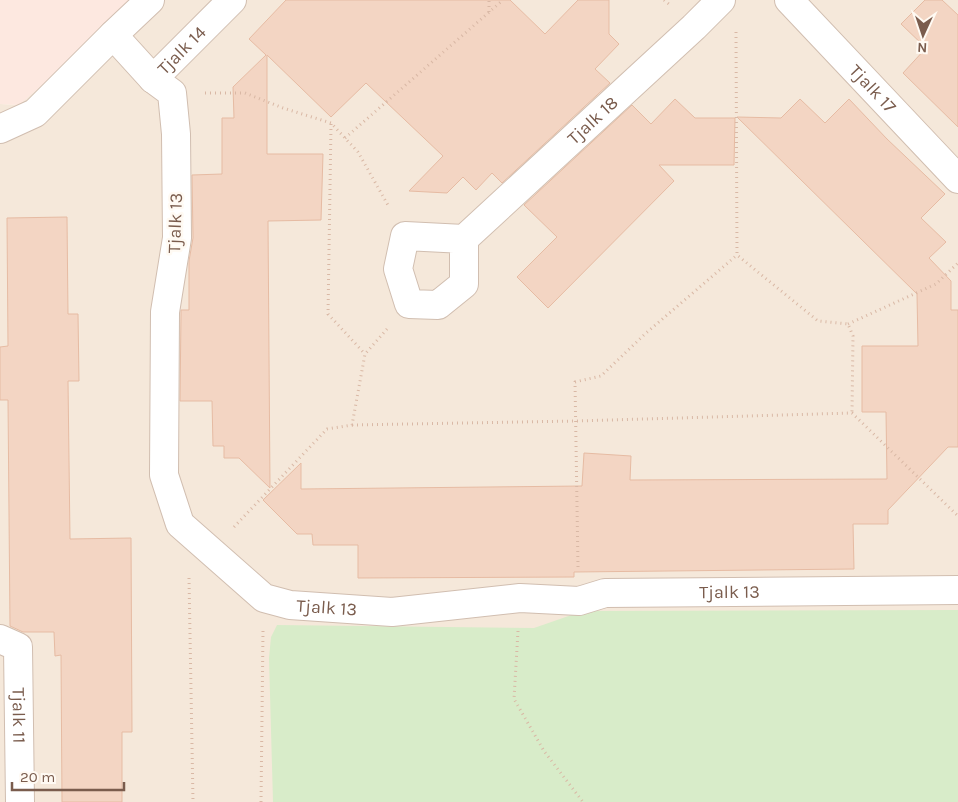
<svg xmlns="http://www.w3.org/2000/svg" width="958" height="802" viewBox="0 0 958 802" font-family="Karla,sans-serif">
	<rect width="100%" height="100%" fill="#fdf6ec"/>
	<polygon fill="#f5e8da" points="137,0 958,0 958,802 0,802 0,104 19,105"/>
	<polygon fill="#fde8e0" points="0,0 137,0 115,22 19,105 0,104"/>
	<polygon fill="#d8ecc9" points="958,610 958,802 273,802 269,658 271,637 277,625 534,628 583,611"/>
	<g fill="#f3d5c3" stroke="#e6bba3">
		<polygon points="286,0 510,0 545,34 578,0 609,0 609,34 619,44 595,69 610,83 502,183 492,173 476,190 463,177 447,193 409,191 443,156 366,83 331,117 267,55 267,154 323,154 321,220 268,221 270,488 239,458 224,458 224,446 213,446 212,401 180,401 181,313 181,310 189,310 189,261 193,238 192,175 222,174 222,118 234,118 233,87 266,55 249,39"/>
		<polygon points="925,0 942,0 958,15 958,127 903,73 926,48 901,24"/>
		<polygon points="675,99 695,118 735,118 734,165 659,165 674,181 548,308 517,277 557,237 524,205 632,105 651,124"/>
		<polygon points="800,99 825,123 849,99 887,139 945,194 921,218 946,242 929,258 951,281 951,310 958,310 958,447 948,447 888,510 888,524 853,524 854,569 574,572 574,577 358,578 358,545 313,545 312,534 297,534 263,500 301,463 301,489 582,486 584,453 631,456 630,480 887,479 886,412 862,412 862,346 918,346 917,294 737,117 781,118"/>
		<polygon points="67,217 68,314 78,314 79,381 68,381 70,539 131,538 132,732 122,732 122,802 62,802 61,655 55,656 54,632 23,632 10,626 8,400 0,400 0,347 8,346 7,218"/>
	</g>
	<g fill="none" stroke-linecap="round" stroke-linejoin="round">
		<defs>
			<g id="minor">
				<path id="s1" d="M789,0L958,179"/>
				<path id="s2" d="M113,35L153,79L232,0"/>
				<path id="s3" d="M153,79L172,93L176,134L177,238L165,312L164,475L180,524L264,598L290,605L392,612L520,598L579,601L605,593L958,590"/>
				<polyline points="0,129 35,113 113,35 150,0"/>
				<path id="s4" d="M464,239V284L438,305L409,304L398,269L405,236L464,239L694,27L721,0"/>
				<path id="s5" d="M0,639L18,647L20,802"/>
			</g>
		</defs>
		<use href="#minor" stroke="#d1beb0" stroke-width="30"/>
		<g stroke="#d9b8a5" stroke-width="3" stroke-dasharray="1 4" stroke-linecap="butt">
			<polyline points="664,0 670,5"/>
			<polyline points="489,12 489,0"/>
			<polyline points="736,32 737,255 818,321 848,324 853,336 852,413"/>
			<polyline points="205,93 245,93 283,108 331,123 358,152 389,207"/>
			<polyline points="331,124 328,314 365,354"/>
			<polyline points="345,138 503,0"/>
			<polyline points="848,324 936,284 958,263"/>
			<polyline points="352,425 575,421 852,413 958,516"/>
			<polyline points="234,527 327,429 352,425 365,354 387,329"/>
			<polyline points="578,567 575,382 601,376 645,334 737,255"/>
			<polyline points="189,578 193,802"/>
			<polyline points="518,631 514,699 544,751 583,802"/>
			<polyline points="261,802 263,631"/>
		</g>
		<use href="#minor" stroke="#fff" stroke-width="28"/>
	</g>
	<g text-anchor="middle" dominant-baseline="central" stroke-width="5" stroke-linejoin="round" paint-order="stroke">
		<g font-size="18" fill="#7a5c4d" stroke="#fffaf3">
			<text stroke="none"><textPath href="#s2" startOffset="100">Tjalk 14</textPath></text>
			<text stroke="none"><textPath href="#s1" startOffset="122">Tjalk 17</textPath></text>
			<text stroke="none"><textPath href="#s4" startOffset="412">Tjalk 18</textPath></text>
			<text transform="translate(175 223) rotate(-88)">Tjalk 13</text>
			<text stroke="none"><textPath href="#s3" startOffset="1039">Tjalk 13</textPath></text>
			<text stroke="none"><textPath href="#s3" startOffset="634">Tjalk 13</textPath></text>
			<text stroke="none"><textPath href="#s5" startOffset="88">Tjalk 11</textPath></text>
		</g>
	</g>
	<g transform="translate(923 35) rotate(183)" stroke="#fffaf3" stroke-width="4" paint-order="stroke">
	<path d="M0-4L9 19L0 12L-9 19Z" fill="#7a5c4d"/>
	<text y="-8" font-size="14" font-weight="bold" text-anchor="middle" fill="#7a5c4d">N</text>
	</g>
	<path d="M12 782v8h112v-8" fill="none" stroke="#7a5c4d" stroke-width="2.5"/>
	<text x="20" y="782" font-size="15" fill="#7a5c4d" stroke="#fffaf3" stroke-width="4" paint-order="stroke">20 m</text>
</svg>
